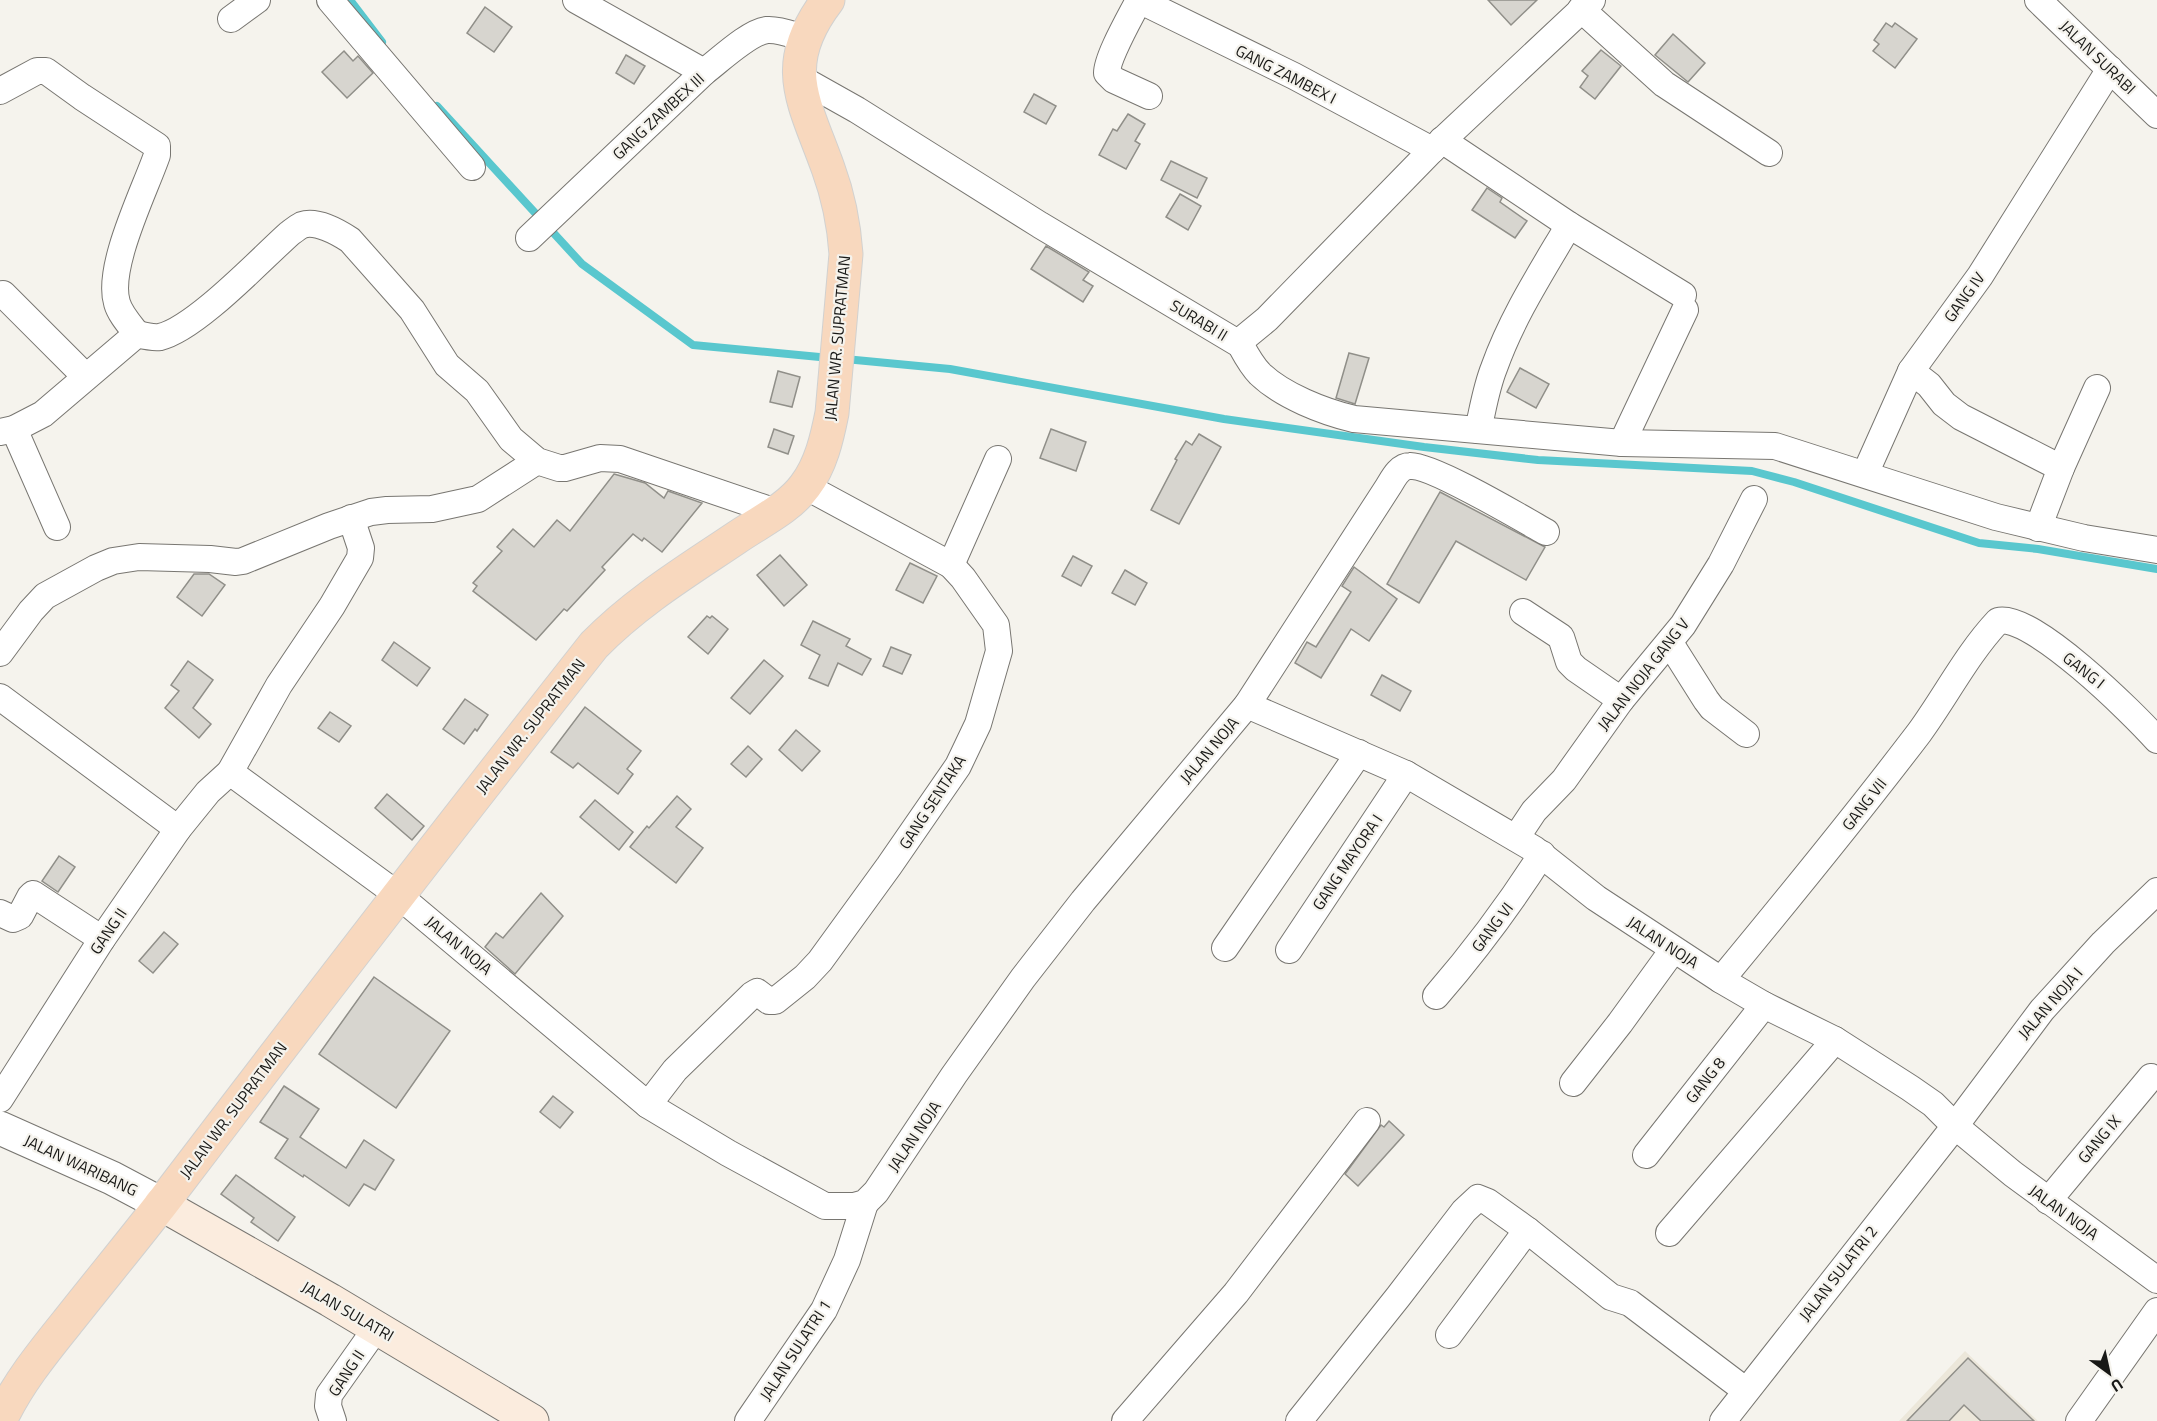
<svg xmlns="http://www.w3.org/2000/svg" width="2157" height="1421" viewBox="0 0 2157 1421" font-family="'Titillium Web',sans-serif">
	<rect width="100%" height="100%" fill="#f5f3ed"/>
	<polygon fill="#ece7da" points="1965,1351 2038,1421 1899,1421"/>
	<g fill="none" stroke-linecap="round" stroke-linejoin="round">
		<g stroke="#59c7ce" stroke-width="8">
			<polyline points="350,0 382,42"/>
			<polyline points="437,106 582,264 693,345 830,358"/>
			<polyline points="845,359 950,369 1224,419 1424,447 1538,460 1752,471 1794,482 1979,543 2038,549 2157,569"/>
		</g>
	</g>
	<g fill="#d7d5cf" stroke="#908f89" stroke-width="1.5">
		<polygon points="1488,0 1537,0 1511,25"/>
		<polygon points="485,7 512,27 494,52 467,33"/>
		<polygon points="1886,23 1892,27 1895,23 1917,39 1895,68 1873,51 1879,44 1874,40"/>
		<polygon points="1673,34 1705,63 1688,82 1655,55"/>
		<polygon points="1601,50 1621,66 1595,99 1580,87 1588,76 1582,71"/>
		<polygon points="344,51 353,61 358,56 373,73 347,98 322,72"/>
		<polygon points="626,55 645,66 634,84 616,73"/>
		<polygon points="1034,94 1056,106 1046,124 1024,112"/>
		<polygon points="1128,114 1145,124 1135,141 1140,144 1126,169 1099,155 1113,129 1117,131"/>
		<polygon points="1171,161 1207,178 1197,198 1161,180"/>
		<polygon points="1487,188 1502,198 1500,202 1527,221 1515,238 1472,210"/>
		<polygon points="1180,194 1201,206 1188,230 1166,217"/>
		<polygon points="1046,246 1089,272 1083,280 1093,286 1083,302 1031,269"/>
		<polygon points="1349,353 1369,358 1355,404 1336,398"/>
		<polygon points="1520,368 1549,384 1536,408 1507,392"/>
		<polygon points="778,371 800,377 792,407 770,402"/>
		<polygon points="774,429 794,436 788,454 768,447"/>
		<polygon points="1051,429 1086,442 1076,471 1040,458"/>
		<polygon points="1199,434 1221,447 1179,524 1151,510 1177,460 1175,459 1186,441 1192,445"/>
		<polygon points="614,474 645,483 664,498 668,491 702,503 662,552 644,538 642,541 633,534 602,567 605,570 567,611 564,609 536,640 473,591 477,586 473,583 502,551 497,547 513,529 534,547 557,520 570,531"/>
		<polygon points="1440,492 1545,547 1526,580 1456,541 1419,603 1387,584"/>
		<polygon points="780,555 807,585 784,606 757,575"/>
		<polygon points="1073,556 1092,566 1081,586 1062,576"/>
		<polygon points="910,563 937,576 923,603 896,590"/>
		<polygon points="1354,567 1397,599 1369,641 1351,629 1321,678 1295,663 1307,642 1316,647 1351,592 1342,586"/>
		<polygon points="1125,570 1147,583 1135,605 1112,593"/>
		<polygon points="194,574 209,574 225,585 202,616 177,597"/>
		<polygon points="707,616 710,618 712,616 728,629 708,654 688,637"/>
		<polygon points="813,621 850,639 846,646 871,659 862,675 838,663 828,686 809,678 820,655 801,645"/>
		<polygon points="394,642 430,668 417,686 382,660"/>
		<polygon points="891,647 911,655 902,674 883,666"/>
		<polygon points="764,660 783,676 750,714 731,698"/>
		<polygon points="188,661 213,680 193,708 211,724 199,738 165,708 179,691 171,685"/>
		<polygon points="1382,675 1411,691 1400,711 1371,695"/>
		<polygon points="465,699 488,715 477,731 475,729 464,744 443,729"/>
		<polygon points="585,707 641,751 627,769 633,774 618,794 578,763 573,768 551,752"/>
		<polygon points="330,712 351,726 339,742 318,728"/>
		<polygon points="796,730 820,751 802,771 779,750"/>
		<polygon points="748,746 762,759 746,777 731,764"/>
		<polygon points="387,794 424,826 412,840 375,808"/>
		<polygon points="677,796 691,809 676,827 703,848 676,883 630,847 647,826 649,828"/>
		<polygon points="595,800 633,832 619,850 580,817"/>
		<polygon points="59,856 75,867 58,892 42,881"/>
		<polygon points="541,893 563,916 515,974 485,947 496,933 503,938"/>
		<polygon points="164,932 178,944 153,973 139,961"/>
		<polygon points="374,977 450,1031 396,1108 319,1054"/>
		<polygon points="284,1086 319,1109 300,1137 346,1168 364,1140 394,1160 375,1190 364,1184 349,1206 304,1175 303,1177 275,1158 288,1139 260,1122"/>
		<polygon points="553,1096 573,1112 560,1128 540,1112"/>
		<polygon points="1389,1121 1404,1135 1358,1186 1345,1174 1381,1125 1384,1127"/>
		<polygon points="236,1175 295,1217 278,1241 251,1222 254,1218 221,1194"/>
		<polygon points="1968,1358 2034,1421 1981,1421 1964,1405 1949,1421 1907,1421"/>
	</g>
	<g fill="none" stroke-linecap="round" stroke-linejoin="round">
		<defs>
			<g id="minor">
				<polyline points="330,0 472,167"/>
				<polyline points="576,0 704,72"/>
				<polyline points="1139,0 1294,76 1432,150"/>
				<path d="M1139,0C1131,16 1107,57 1107,73L1114,80L1149,96"/>
				<polyline points="2038,0 2157,115"/>
				<polyline points="1581,9 1664,84 1769,153"/>
				<polyline points="231,19 257,0"/>
				<polyline points="800,78 857,110 1040,225 1236,342 1239,342"/>
				<path d="M0,91L37,71H46L82,97L157,146V155C145,190 106,267 117,303C120,314 130,325 137,334"/>
				<polyline points="1442,140 1569,225 1683,295"/>
				<path d="M529,238L704,72C720,60 749,32 767,30C780,29 793,35 804,38"/>
				<polyline points="3,294 85,376"/>
				<path d="M137,334C145,336 152,338 160,337C195,329 260,260 289,234C293,231 298,227 302,225C316,220 338,232 350,240L412,310L447,365L477,391L511,439L537,461L559,468H565L600,458L620,459L776,512"/>
				<path d="M1239,342C1245,353 1251,365 1260,374C1283,396 1324,412 1354,419L1622,443L1775,446L1996,517L2084,538L2157,550"/>
				<polyline points="1239,342 1267,319 1432,150 1592,0"/>
				<polyline points="14,429 57,527"/>
				<path d="M1478,430C1483,409 1486,388 1494,368C1512,317 1542,271 1569,225"/>
				<polyline points="0,432 14,429 43,414 137,334"/>
				<polyline points="1622,443 1685,310"/>
				<polyline points="2061,468 1961,417 1944,404 1929,385 1911,371 1980,276 2110,69"/>
				<polyline points="1865,474 1911,371"/>
				<polyline points="2038,528 2061,468 2097,388"/>
				<polyline points="951,565 998,459"/>
				<polyline points="1523,612 1561,637 1569,662 1576,669 1621,700"/>
				<polyline points="1670,643 1706,700 1712,708 1746,734"/>
				<polyline points="0,653 31,611 45,596 96,568 113,561 139,557 210,559 236,562 243,561 329,526 371,512 387,510 432,509 478,499 537,461"/>
				<polyline points="0,697 178,829"/>
				<polyline points="1247,705 1406,774 1534,849 1596,898 1721,980 1764,1005 1835,1040 1910,1088 1933,1104 1955,1126 2013,1174 2157,1280"/>
				<path d="M230,772L398,895L648,1105L728,1153L825,1206H854L865,1203L876,1192L954,1075L1023,978L1083,901L1247,705L1388,487C1393,479 1399,466 1410,466C1430,464 1523,519 1546,532"/>
				<polyline points="1516,838 1534,811 1564,780 1621,700 1683,625 1721,564 1754,499"/>
				<polyline points="0,913 13,919 20,916 30,897 33,894 102,939"/>
				<polyline points="1225,948 1359,753"/>
				<polyline points="1289,950 1406,774"/>
				<path d="M1721,980C1788,899 1855,817 1919,733C1946,696 1967,654 1998,621C2031,612 2134,714 2157,740"/>
				<path d="M1436,996C1475,951 1510,904 1542,854"/>
				<polyline points="1573,1083 1620,1023 1673,950"/>
				<polyline points="0,1099 102,939 178,829 208,792 230,772 279,685 332,606 360,558 361,548 351,518"/>
				<polyline points="648,1105 675,1070 752,995 757,992 769,1001 775,1001 805,977 820,961 889,866 958,766 978,724 999,651 996,625 963,578 951,565 805,486"/>
				<polyline points="1646,1155 1764,1005"/>
				<polyline points="2048,1201 2151,1077"/>
				<polyline points="1669,1233 1835,1040"/>
				<polyline points="1449,1335 1527,1230"/>
				<polyline points="333,1421 328,1406 329,1395 377,1327"/>
				<polyline points="748,1421 824,1310 847,1260 865,1203"/>
				<polyline points="1125,1421 1236,1293 1367,1121"/>
				<polyline points="1299,1421 1398,1297 1464,1211 1478,1198 1488,1202 1527,1230 1611,1297 1630,1303 1745,1390"/>
				<polyline points="1723,1421 1955,1126 2042,1010 2103,943 2157,891"/>
				<polyline points="2079,1421 2157,1311"/>
			</g>
			<polyline id="tertiary" points="0,1128 112,1178 161,1204"/>
			<polyline id="secondary" points="161,1204 330,1300 532,1421"/>
			<path id="primary" d="M0,1421C17,1384 44,1351 69,1320C103,1277 137,1236 170,1193C310,1009 451,826 594,645C636,602 687,571 736,538C759,522 788,509 805,486C821,465 827,438 832,413L846,254C844,225 838,195 828,168C804,101 778,65 828,0"/>
		</defs>
		<use href="#minor" stroke="#787671" stroke-width="28"/>
		<use href="#tertiary" stroke="#787671" stroke-width="35"/>
		<use href="#secondary" stroke="#787671" stroke-width="35"/>
		<use href="#primary" stroke="#d1d1d0" stroke-width="35"/>
		<use href="#minor" stroke="#fff" stroke-width="26"/>
		<use href="#tertiary" stroke="#fff" stroke-width="33"/>
		<use href="#secondary" stroke="#fbecde" stroke-width="33"/>
		<use href="#primary" stroke="#f8d8be" stroke-width="33"/>
	</g>
	<g text-anchor="middle" dominant-baseline="central" stroke-width="4.5" stroke-linejoin="round" paint-order="stroke">
		<g font-size="16" fill="#181816" stroke="#f5f3ed">
			<text transform="translate(2098 57) rotate(44)">JALAN SURABI</text>
			<text transform="translate(1286 74) rotate(27)">GANG ZAMBEX I</text>
			<text transform="translate(658 116) rotate(-43)">GANG ZAMBEX III</text>
			<text transform="translate(1964 297) rotate(-54)">GANG IV</text>
			<text transform="translate(1199 320) rotate(31)">SURABI II</text>
			<text transform="translate(837 338) rotate(-85)">JALAN WR. SUPRATMAN</text>
			<text transform="translate(2084 670) rotate(38)">GANG I</text>
			<text transform="translate(1643 674) rotate(-52)">JALAN NOJA GANG V</text>
			<text transform="translate(530 726) rotate(-52)">JALAN WR. SUPRATMAN</text>
			<text transform="translate(1209 750) rotate(-50)">JALAN NOJA</text>
			<text transform="translate(932 802) rotate(-57)">GANG SENTAKA</text>
			<text transform="translate(1864 804) rotate(-52)">GANG VII</text>
			<text transform="translate(1347 862) rotate(-56)">GANG MAYORA I</text>
			<text transform="translate(1492 927) rotate(-53)">GANG VI</text>
			<text transform="translate(108 931) rotate(-56)">GANG II</text>
			<text transform="translate(1663 942) rotate(33)">JALAN NOJA</text>
			<text transform="translate(459 945) rotate(40)">JALAN NOJA</text>
			<text transform="translate(2050 1003) rotate(-49)">JALAN NOJA I</text>
			<text transform="translate(1705 1080) rotate(-52)">GANG 8</text>
			<text transform="translate(233 1110) rotate(-53)">JALAN WR. SUPRATMAN</text>
			<text transform="translate(914 1136) rotate(-56)">JALAN NOJA</text>
			<text transform="translate(2099 1139) rotate(-50)">GANG IX</text>
			<text transform="translate(81 1165) rotate(25)">JALAN WARIBANG</text>
			<text transform="translate(2064 1212) rotate(36)">JALAN NOJA</text>
			<text transform="translate(1838 1273) rotate(-52)">JALAN SULATRI 2</text>
			<text transform="translate(348 1311) rotate(30)">JALAN SULATRI</text>
			<text transform="translate(795 1350) rotate(-57)">JALAN SULATRI 1</text>
			<text transform="translate(346 1373) rotate(-57)">GANG II</text>
		</g>
	</g>
	<g transform="translate(2109 1373) rotate(147)" stroke="#f5f3ed" stroke-width="4.5" paint-order="stroke">
	<path d="M0-4.5L10 22L0 15L-10 22Z" fill="#181816"/>
	<text y="-9" font-size="16" font-weight="bold" text-anchor="middle" fill="#181816">U</text>
	</g>
</svg>
